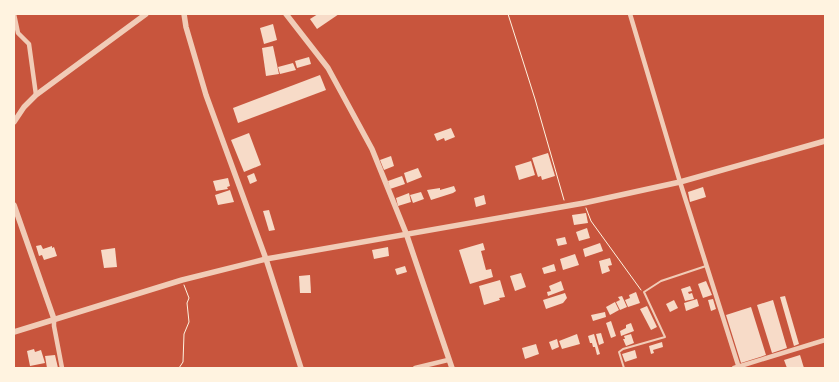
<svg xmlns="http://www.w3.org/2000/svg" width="839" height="382" viewBox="0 0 839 382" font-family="Jost,sans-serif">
	<rect width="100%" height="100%" fill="#c8553d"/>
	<g fill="#f7dbc8">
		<polygon points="318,14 339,14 317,29 310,19"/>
		<polygon points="273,24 277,40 264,44 260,28"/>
		<polygon points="273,46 279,74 266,76 262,48"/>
		<polygon points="309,57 311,64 297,68 295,61"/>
		<polygon points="293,63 296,70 280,74 278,67"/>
		<polygon points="320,75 326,90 238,123 233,108"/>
		<polygon points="451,128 455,137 445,141 444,138 437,141 434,134"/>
		<polygon points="249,133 261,165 244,172 231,140"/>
		<polygon points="548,153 555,176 542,180 541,176 538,177 532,158"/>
		<polygon points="391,156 394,166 384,170 380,160"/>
		<polygon points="531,161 535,175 519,180 515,166"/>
		<polygon points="418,168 422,177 407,183 404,173"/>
		<polygon points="254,173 257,181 250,184 247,176"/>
		<polygon points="402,176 405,184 390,189 388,181"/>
		<polygon points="228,178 230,186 227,187 228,189 216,191 213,181"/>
		<polygon points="454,186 456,191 453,193 431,200 427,190 440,188 440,190"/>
		<polygon points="703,187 706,197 690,202 688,192"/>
		<polygon points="230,190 234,202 218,205 215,195"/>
		<polygon points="421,192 424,199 413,203 410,195"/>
		<polygon points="409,193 411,202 398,206 396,198"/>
		<polygon points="484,195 486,204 476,207 474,198"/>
		<polygon points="269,210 275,230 269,231 263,211"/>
		<polygon points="586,213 588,223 574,225 572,215"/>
		<polygon points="587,228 590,238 579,241 576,232"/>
		<polygon points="565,237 567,244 558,246 556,239"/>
		<polygon points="483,243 485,250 481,251 486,270 491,269 493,277 470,284 459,250"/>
		<polygon points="600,243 603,251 585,257 583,249"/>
		<polygon points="41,245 43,249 52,246 52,248 54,247 57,256 44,260 42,255 39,256 36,246"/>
		<polygon points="388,247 389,256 374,259 372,250"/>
		<polygon points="115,248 117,267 104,268 101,250"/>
		<polygon points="575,254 579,265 563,270 560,259"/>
		<polygon points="610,258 612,265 608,266 610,271 602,274 599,261"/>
		<polygon points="554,264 556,271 544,274 542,268"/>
		<polygon points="405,266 407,272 397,275 395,269"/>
		<polygon points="521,273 526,287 515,291 510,276"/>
		<polygon points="310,275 311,293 300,293 299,276"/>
		<polygon points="500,280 505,297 499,298 500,300 484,305 479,286"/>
		<polygon points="561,281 564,290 548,296 547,292 551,291 549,286"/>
		<polygon points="706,281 712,295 703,298 698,284"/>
		<polygon points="690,286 692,291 688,292 689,294 692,293 694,299 685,301 681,289"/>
		<polygon points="636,292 640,303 628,307 625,300 630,298 629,295"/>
		<polygon points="565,293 567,298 563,303 546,309 543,300"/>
		<polygon points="622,296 627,307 620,310 616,302 620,300 618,297"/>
		<polygon points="785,296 799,344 794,346 780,297"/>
		<polygon points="697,299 699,306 686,311 684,303"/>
		<polygon points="713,299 716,309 711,311 708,300"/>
		<polygon points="674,300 678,308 670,312 666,304"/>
		<polygon points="773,300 787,348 772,353 757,305"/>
		<polygon points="615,302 619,310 610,315 606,307"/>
		<polygon points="647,306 657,327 651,330 640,309"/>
		<polygon points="751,307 766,355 741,363 726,315"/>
		<polygon points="605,312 606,317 593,321 591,315"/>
		<polygon points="611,321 616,336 611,338 606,323"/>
		<polygon points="631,323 634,331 621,336 620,331 626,328 626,325"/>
		<polygon points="601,333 604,343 599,345 596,334"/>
		<polygon points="577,334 580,344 562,349 559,341"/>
		<polygon points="594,334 600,354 597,355 595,347 593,347 592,343 590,343 588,336"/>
		<polygon points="631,334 634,343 626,346 623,339 625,339 624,336"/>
		<polygon points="557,339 559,347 552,350 549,342"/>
		<polygon points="662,342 663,347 653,350 654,353 651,354 649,346"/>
		<polygon points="536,344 539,354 525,359 522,348"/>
		<polygon points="34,349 35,352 41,350 45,363 30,366 27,351"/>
		<polygon points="635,350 637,358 625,362 622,354"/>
		<polygon points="55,355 58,368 47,368 45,356"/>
		<polygon points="800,355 804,368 787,368 784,360"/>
	</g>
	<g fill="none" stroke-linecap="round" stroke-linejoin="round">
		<g stroke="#fff3e0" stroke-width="1">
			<polyline points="508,14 535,99 564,200"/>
			<polyline points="586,208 591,221 641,290"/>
			<polyline points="179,368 183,362 184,334 189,322 187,303 189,298 184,285"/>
		</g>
		<polyline stroke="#f1ccb7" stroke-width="2" points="624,368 619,352 623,349 665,337 644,292 661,281 706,266"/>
		<g stroke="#f1ccb7" stroke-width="4.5">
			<polyline points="14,14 18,33 29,44 36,95"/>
			<polyline points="630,14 680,182 739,368"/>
			<polyline points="54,319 54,326 62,368"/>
			<polyline points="415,368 448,360"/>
			<polyline points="734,368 825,340"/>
		</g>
		<g stroke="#f1ccb7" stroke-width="5.5">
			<polyline points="184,14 186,27 206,95 266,259 301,368"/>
			<polyline points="286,14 328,68 372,149 406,233 452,368"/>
			<polyline points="14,122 24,107 36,95 146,14"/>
			<polyline points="14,205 54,319"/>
			<polyline points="14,332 182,280 266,259 584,203 680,182 825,141"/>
		</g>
	</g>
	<rect width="839" height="382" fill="none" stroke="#fff3e0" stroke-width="30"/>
</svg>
